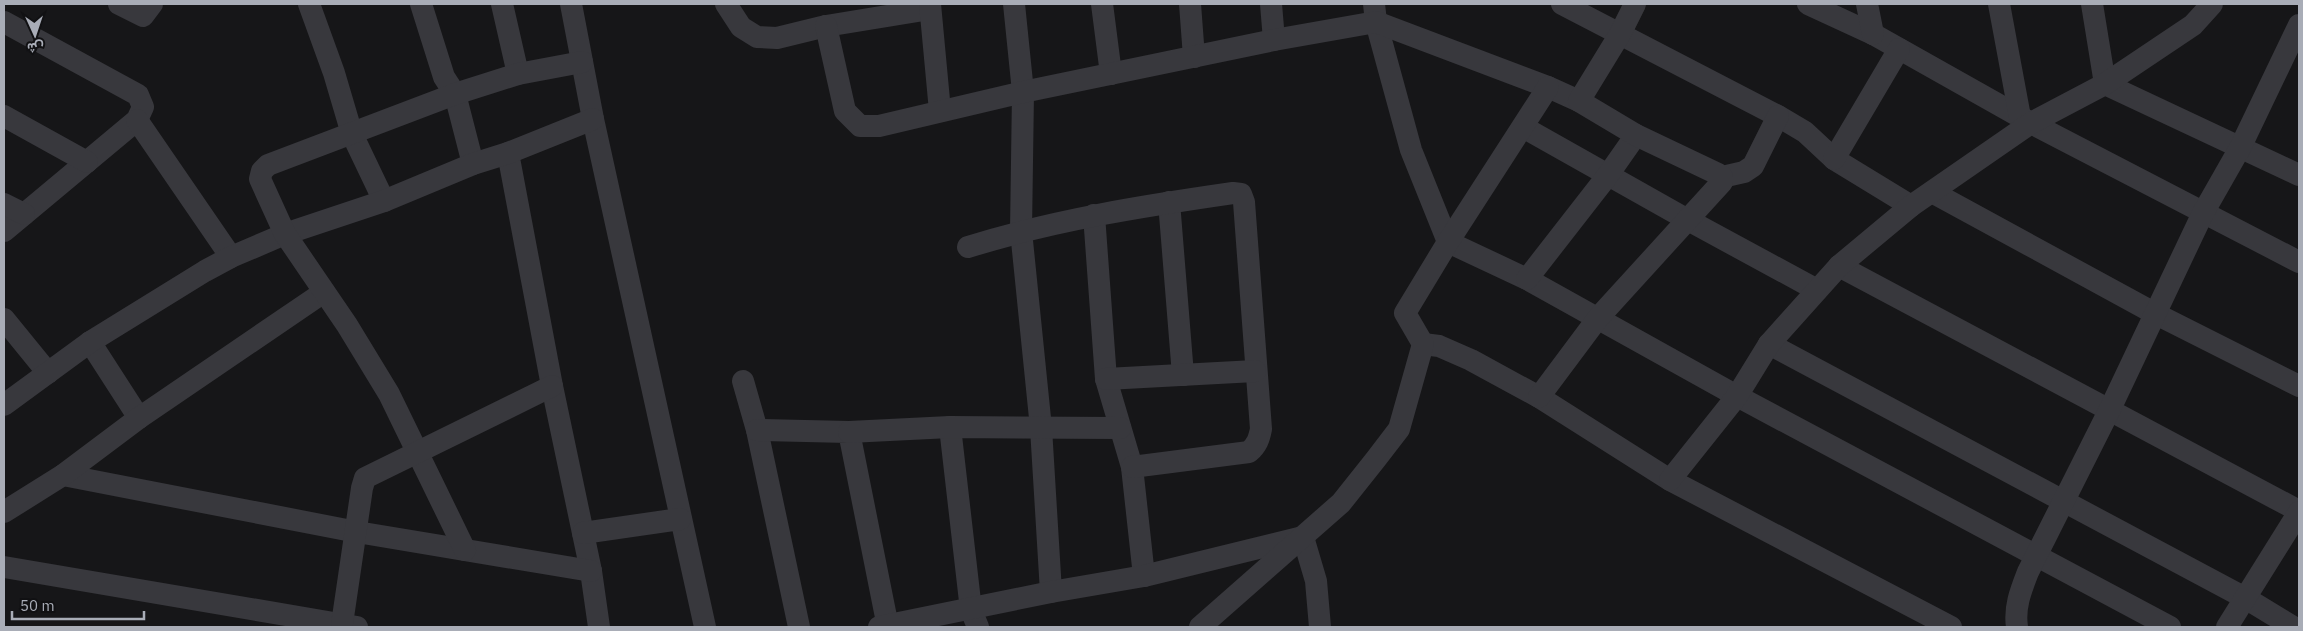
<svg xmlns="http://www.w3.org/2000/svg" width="2303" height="631" viewBox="0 0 2303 631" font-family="'IBM Plex Sans',Vazirmatn,sans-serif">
	<rect width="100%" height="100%" fill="#161618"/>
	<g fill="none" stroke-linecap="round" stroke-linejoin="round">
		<g stroke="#38383d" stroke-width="22">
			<polyline points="119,4 143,16 152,4"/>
			<polyline points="309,4 334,73 352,134 384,201"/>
			<polyline points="421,4 444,77 455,94 473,164"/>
			<polyline points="502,4 518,74"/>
			<polyline points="571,4 593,119 705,627"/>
			<polyline points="726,4 741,27 757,37 777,38 826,26 930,9"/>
			<polyline points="930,4 940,111"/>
			<polyline points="1014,4 1023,92 1021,231 1041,428 1051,592"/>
			<polyline points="1102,4 1111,74"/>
			<polyline points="1190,4 1194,57"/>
			<polyline points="1271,4 1274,40"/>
			<polyline points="1374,4 1376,22 1411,150 1448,242 1527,279 1737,396 2170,627"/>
			<polyline points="1562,4 1778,116 1805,132 1834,159 1911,206"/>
			<polyline points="1808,4 1873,34 2031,123 2299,262"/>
			<polyline points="1867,4 1873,34"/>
			<polyline points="1999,4 2020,117"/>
			<polyline points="2092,4 2105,84 2299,175"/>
			<polyline points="4,22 138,95 143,107 137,120 4,231"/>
			<polyline points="826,26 845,111 860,126 879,126 1023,92 1274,40 1376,22 1548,87 1579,101"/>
			<polyline points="4,116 87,162"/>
			<polyline points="137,120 231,257"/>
			<polyline points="1523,127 1688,220 1817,290"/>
			<polyline points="508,153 552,386 591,571 599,627"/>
			<polyline points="1834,159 1899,49"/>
			<polyline points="1722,177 1744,172 1753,166 1778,116"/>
			<polyline points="1932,192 2154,313 2299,386"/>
			<polyline points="1169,202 1183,375"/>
			<polyline points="4,204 24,214"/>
			<polyline points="1094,215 1106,379 1132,467 1144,576"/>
			<path d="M968,247C1054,220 1143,206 1233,193L1241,194L1244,202L1261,429C1259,439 1257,445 1249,452L1132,467"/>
			<polyline points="1839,266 2299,511"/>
			<polyline points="1527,279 1608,175 1636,135"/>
			<polyline points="4,319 48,373"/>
			<polyline points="90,342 139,418"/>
			<polyline points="1423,344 1439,346 1471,360 1539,397 1670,480 1951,627"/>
			<polyline points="1769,344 2247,599 2293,627"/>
			<polyline points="1106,379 1255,371"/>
			<polyline points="743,381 757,430 799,627"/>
			<polyline points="1539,397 1598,318 1722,182 1722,177 1718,174 1636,135 1579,101 1620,34 1635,4"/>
			<polyline points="4,405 90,342 205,271 231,257 285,234 384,201 473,164 508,153 593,119"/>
			<polyline points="950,427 971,610 978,627"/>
			<polyline points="757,430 849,432 888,627"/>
			<polyline points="849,432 950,427 1120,428"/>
			<polyline points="63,475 357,532 591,571"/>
			<polyline points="1670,480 1737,396 1769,344 1839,266 1911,206 2031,123 2105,84 2193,25 2212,4"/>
			<polyline points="4,512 63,475 139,418 324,292"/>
			<polyline points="583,533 680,519"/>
			<polyline points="465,550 389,394 347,325 285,234 260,179 262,171 268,165 455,94 518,74 582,62"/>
			<polyline points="4,567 357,627"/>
			<polyline points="342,624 362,488 365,478 552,386"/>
			<polyline points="879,627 1051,592 1144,576 1303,537 1316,581 1320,627"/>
			<polyline points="1200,627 1341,503 1376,459 1399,429 1423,344 1405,313 1448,242 1548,87"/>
			<path d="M2017,627C2014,607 2021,590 2028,572L2110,409L2203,213L2240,148L2299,25"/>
			<polyline points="2227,627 2299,512"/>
		</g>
	</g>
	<rect width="2303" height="631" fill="none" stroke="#a9adb7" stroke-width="10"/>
	<g transform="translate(35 35) rotate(177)" stroke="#111113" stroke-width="4" paint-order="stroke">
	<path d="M0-4L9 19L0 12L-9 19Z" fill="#a9adb7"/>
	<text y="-8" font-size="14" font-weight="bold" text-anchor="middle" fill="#a9adb7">ش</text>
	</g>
	<path d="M12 611v8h132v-8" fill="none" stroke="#a9adb7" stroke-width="2.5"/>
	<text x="20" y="611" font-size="15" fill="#a9adb7" stroke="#111113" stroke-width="4" paint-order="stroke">50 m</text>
</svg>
